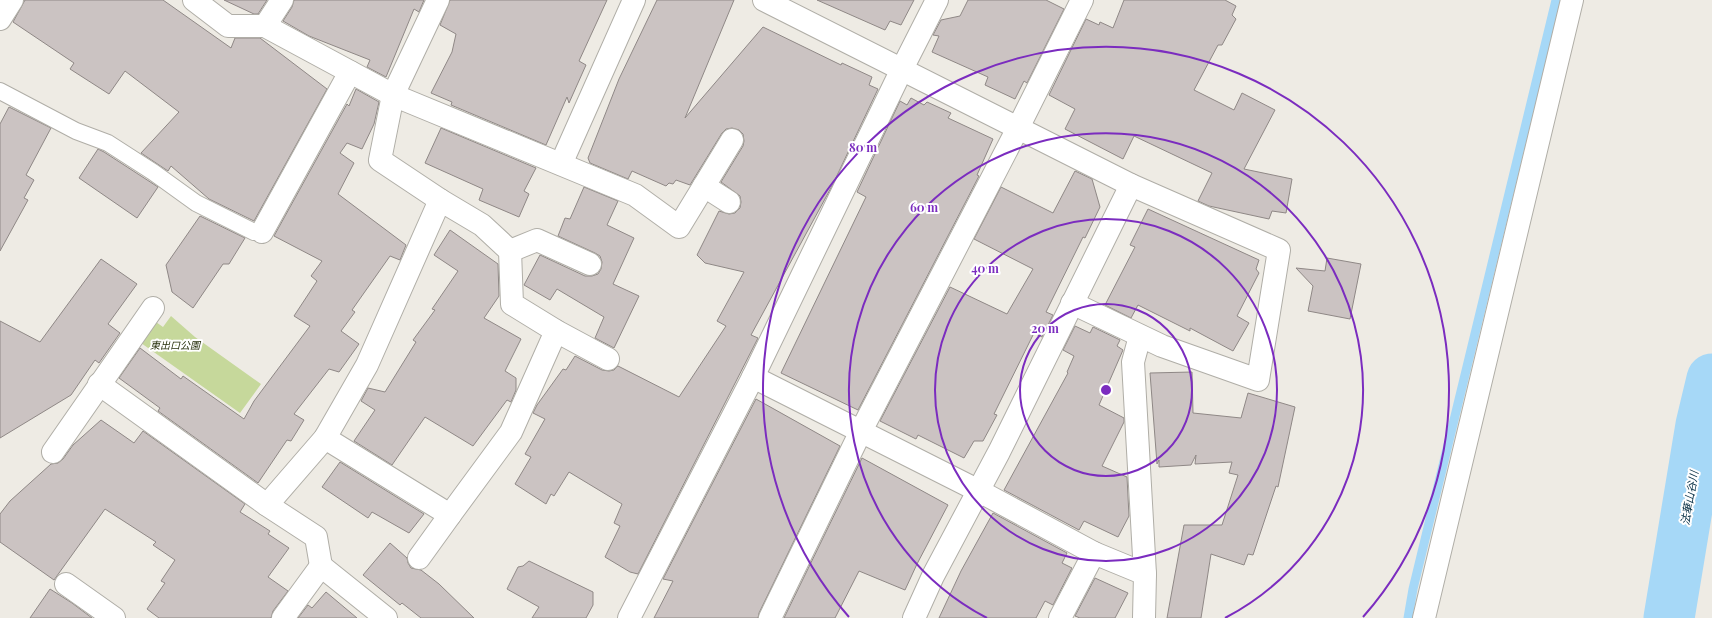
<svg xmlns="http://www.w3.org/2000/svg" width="1712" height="618" viewBox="0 0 1712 618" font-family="'Playfair Display','Noto Sans JP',serif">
	<rect width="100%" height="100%" fill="#eeebe4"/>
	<polygon fill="#c6d89b" points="171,316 195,337 261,384 240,413 141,343 156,322 163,327"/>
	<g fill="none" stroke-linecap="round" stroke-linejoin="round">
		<polyline stroke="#a6d8f7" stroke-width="9" points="1408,618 1413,589 1556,0"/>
		<polyline stroke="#a6d8f7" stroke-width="51" points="1669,618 1701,425 1712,379"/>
	</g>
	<g fill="#cbc3c2" stroke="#8f8886">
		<polygon points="25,0 163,0 231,48 235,38 260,38 327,89 254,221 209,199 171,166 168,171 141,153 179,112 125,71 109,94 70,69 74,63 13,22"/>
		<polygon points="224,0 267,0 258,14 254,14"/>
		<polygon points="294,0 424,0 419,12 414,9 386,77 367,67 370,60 309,36 283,21 292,7"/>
		<polygon points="450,0 607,0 579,61 586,65 569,103 567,97 546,145 451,105 452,102 431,93 452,52 456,34 440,25"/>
		<polygon points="657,0 734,0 685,118 763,27 841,65 842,63 872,77 869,85 878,89 832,186 751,335 758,338 638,574 630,572 605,557 620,526 614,523 622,504 569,472 554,496 551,494 546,504 515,484 531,457 525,454 545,419 533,413 537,405 563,369 566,370 575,356 602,370 609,371 614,370 618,366 679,397 726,326 717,321 744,272 705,263 697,255 719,211 729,214 735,213 740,208 741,202 740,196 721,182 743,146 744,141 743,134 739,130 732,128 726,129 722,133 690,185 676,180 673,184 669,183 666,186 632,171 628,179 590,163 588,158 619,79"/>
		<polygon points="817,0 914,0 901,25 890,21 885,30"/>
		<polygon points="968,0 1046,0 1064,9 1027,83 1024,81 1015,99 985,85 988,77 932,52 939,36 933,35 941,20 960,16"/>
		<polygon points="1124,0 1225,0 1236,6 1232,15 1236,19 1222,45 1218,45 1194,90 1234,110 1242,93 1275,110 1244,169 1292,179 1286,213 1272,211 1269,219 1209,206 1198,201 1212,173 1134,136 1123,159 1065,129 1075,109 1049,95 1086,19 1099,25 1100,22 1113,28"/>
		<polygon points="356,89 379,102 374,124 362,149 347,143 340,153 354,163 338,194 406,245 400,260 390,256 352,310 355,312 341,331 359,344 339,372 329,369 294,414 304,420 291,441 287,440 258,483 158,411 160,408 119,378 140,348 181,379 183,376 244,419 254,401 310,326 294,316 317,281 311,276 322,261 274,236 347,104 349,106"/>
		<polygon points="911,98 924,105 927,102 951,113 948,118 993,139 977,175 979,176 858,410 781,373 866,197 857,192 900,101 907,105"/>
		<polygon points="9,107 51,128 26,175 34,180 24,198 28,200 0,251 0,124"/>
		<polygon points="441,128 536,168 524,191 529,194 519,217 479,200 483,189 425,163"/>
		<polygon points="98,149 104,152 158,187 137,218 79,178"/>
		<polygon points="1075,171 1092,179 1100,207 1085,238 1083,237 1046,312 1053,315 1042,337 1034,333 994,414 997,415 983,441 974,441 964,458 918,435 916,439 880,421 950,287 1007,314 1033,269 974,239 1001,187 1053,213"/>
		<polygon points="584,187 618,201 607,225 634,238 613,284 639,296 614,348 595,338 604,317 557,289 550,300 524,285 540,255 585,276 592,276 598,274 601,269 602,262 600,256 595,253 558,236 565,218 570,219"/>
		<polygon points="1148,209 1259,260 1256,269 1259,273 1237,316 1249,323 1233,351 1190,328 1190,331 1138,305 1131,318 1105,305 1135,247 1130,245"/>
		<polygon points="200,216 245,238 229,264 223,264 193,308 172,292 166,265"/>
		<polygon points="450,230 498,264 499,296 484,318 521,339 505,371 516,378 516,390 511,402 507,400 473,446 425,417 392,465 354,441 375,410 361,401 368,388 385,392 416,342 413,340 435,310 432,309 458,271 434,255"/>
		<polygon points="1327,258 1361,264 1350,319 1308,311 1313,286 1296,268 1325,271"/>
		<polygon points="101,259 137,284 108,324 120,333 99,363 95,360 71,395 0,438 0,321 40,342"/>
		<polygon points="1075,326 1090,333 1093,327 1120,340 1117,346 1123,350 1099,405 1124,418 1124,422 1102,466 1127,477 1129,516 1118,537 1084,521 1079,530 1004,490 1068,373 1067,372 1074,356 1063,350"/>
		<polygon points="1192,372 1193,413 1241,418 1248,393 1295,407 1278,487 1276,486 1253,555 1248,554 1244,565 1211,554 1201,618 1167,618 1184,525 1222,525 1238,475 1229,473 1232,462 1195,464 1196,455 1191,465 1159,467 1159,460 1157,464 1150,373"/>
		<polygon points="756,399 840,446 759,613 758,618 654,618 673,581 663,579"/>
		<polygon points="101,420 134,443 143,431 245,504 240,512 270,531 268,534 289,548 268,577 288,591 273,611 271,618 159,618 147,609 165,583 161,581 175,560 153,545 156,542 105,509 54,580 0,542 0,514 10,501 51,464 58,463 63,459 73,445"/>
		<polygon points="862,458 948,505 917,564 905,590 859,571 835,618 784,618"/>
		<polygon points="340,462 424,514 409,533 372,512 368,518 322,487"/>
		<polygon points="993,513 1067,553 1062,563 1072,568 1053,605 1045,601 1036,618 939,618 961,571"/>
		<polygon points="390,543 407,558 408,563 411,568 421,570 439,584 474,618 421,618 402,603 400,605 363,575"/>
		<polygon points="529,561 593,592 593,605 586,618 532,618 539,607 507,589 518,567 523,566"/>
		<polygon points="1095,578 1128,593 1115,618 1080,618 1075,616"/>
		<polygon points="50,589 72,603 92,618 30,618"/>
		<polygon points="326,592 357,618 298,618 308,605 312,608"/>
	</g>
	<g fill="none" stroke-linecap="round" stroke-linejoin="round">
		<defs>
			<polyline id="service" points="0,91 76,131 108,143 153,172 196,203 254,232 262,232"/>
			<g id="minor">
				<polyline points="194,0 228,26 265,26 393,95 635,195 679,227 732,140"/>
				<polyline points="438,0 393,95 380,160 440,200"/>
				<polyline points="764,0 1131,185 1279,250 1258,380 1162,346 1072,303"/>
				<polyline points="0,19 12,0"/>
				<polyline points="265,26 282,0"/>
				<polyline points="561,164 634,0"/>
				<polyline points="704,186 729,202"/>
				<polyline points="262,232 350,72"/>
				<polyline points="510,251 537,240 590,264"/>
				<polyline points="1140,336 1133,362 1145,574"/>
				<polyline points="753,377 979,491 1094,553 1145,574 1144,618"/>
				<polyline points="99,384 267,505 316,537 321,566"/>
				<polyline points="325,438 450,515 511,432 556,331"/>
				<polyline points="53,452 153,308"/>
				<polyline points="267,505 325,438 367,365 440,200 482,225 510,251 512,304 556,331 608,359"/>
				<polyline points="419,558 450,515"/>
				<polyline points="66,584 114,618"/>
				<polyline points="283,618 321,566 386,618"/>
				<polyline points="629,618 753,377 902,69 937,0"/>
				<polyline points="770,618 861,431 1018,128 1082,0"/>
				<polyline points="914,618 933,576 999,452 1131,185"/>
				<polyline points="1060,618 1094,553"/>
				<polyline points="1424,618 1572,0"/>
			</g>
		</defs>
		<use href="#service" stroke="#b0aea7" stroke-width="18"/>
		<use href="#minor" stroke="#b0aea7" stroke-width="24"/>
		<use href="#service" stroke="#fff" stroke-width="16"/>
		<use href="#minor" stroke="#fff" stroke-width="22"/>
	</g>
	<g fill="none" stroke="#7b2cbf" stroke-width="2">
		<circle cx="1106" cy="390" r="86"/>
		<circle cx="1106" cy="390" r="171"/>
		<path d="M987 618A257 257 0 1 1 1225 618"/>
		<path d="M849 617A343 343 0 1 1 1363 617"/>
	</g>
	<g text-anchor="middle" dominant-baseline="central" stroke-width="4" stroke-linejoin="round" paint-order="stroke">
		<g font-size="10" font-style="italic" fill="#262f0b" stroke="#fff">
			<text x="175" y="345">東出口公園</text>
		</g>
		<g font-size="11" font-style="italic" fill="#093146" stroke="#fff">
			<text transform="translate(1689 498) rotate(-80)">法華山谷川</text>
		</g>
	</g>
	<circle cx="1106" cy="390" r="6" fill="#7b2cbf" stroke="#fff" stroke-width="2"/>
	<g font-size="12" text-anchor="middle" font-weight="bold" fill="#7b2cbf" stroke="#fff" stroke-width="4" stroke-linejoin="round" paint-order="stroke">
		<text x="863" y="152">80 m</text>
		<text x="924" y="212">60 m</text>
		<text x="985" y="273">40 m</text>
		<text x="1045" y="333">20 m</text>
	</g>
</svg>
